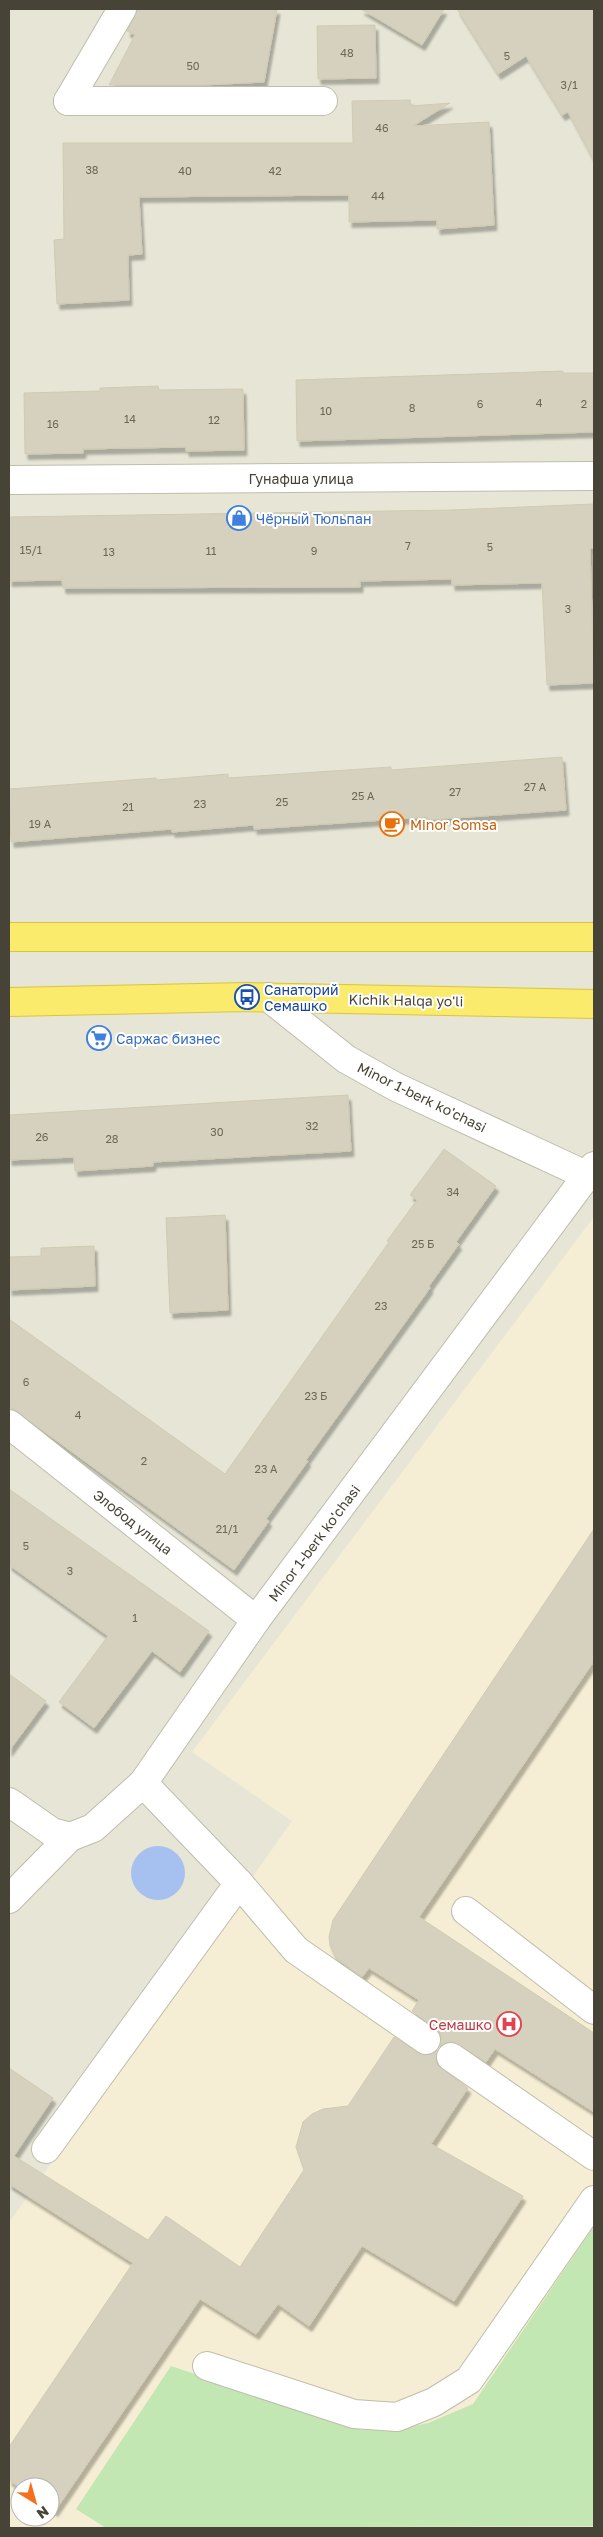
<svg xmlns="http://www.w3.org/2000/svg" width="603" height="2537" viewBox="0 0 603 2537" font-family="'Golos Text',sans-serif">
	<defs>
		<filter id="shadow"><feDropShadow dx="3" dy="5.5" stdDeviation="1" flood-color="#0004"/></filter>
	</defs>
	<rect width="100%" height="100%" fill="#f4f3e8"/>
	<path fill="#e7e6d6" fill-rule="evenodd" d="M9,9H594V2528H9ZM20,2487H50V2517H20Z"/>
	<path fill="#f5eed4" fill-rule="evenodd" d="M594,1217V2526L14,2528L9,2525V2223L292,1821L192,1752ZM20,2487H50V2517H20Z"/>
	<polygon fill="#c3e7b2" points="594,2226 594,2526 106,2528 76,2509 171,2366 362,2430 395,2430 428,2423 473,2404"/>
	<circle fill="#a6c0ef" cx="158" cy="1873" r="27"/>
	<g fill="#d5d1be" stroke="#d0cbb1" filter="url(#shadow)">
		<polygon points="138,9 277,9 264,82 203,85 109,85 135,35 127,31"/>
		<polygon points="361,9 444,9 422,45"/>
		<polygon points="457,9 594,9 594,161 568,112 562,115 526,56 498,74"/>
		<polygon points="375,25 376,78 318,79 317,26"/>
		<polygon points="410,100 411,106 450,103 413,126 489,122 494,225 437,229 437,220 349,222 349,195 139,197 142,254 128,255 129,300 57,304 54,240 64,239 63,143 353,143 352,101"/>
		<polygon points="563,371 563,373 594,373 594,432 297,441 296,380"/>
		<polygon points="158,386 159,390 243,389 244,450 186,451 186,447 83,449 83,453 25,454 24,393 100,391 100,388"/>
		<polygon points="594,504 594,548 590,548 594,683 547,685 542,583 452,585 452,579 360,581 360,587 63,588 62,580 9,581 9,517 451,510"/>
		<polygon points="562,757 566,810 427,820 427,817 254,829 254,825 172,832 172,829 11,842 9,789 156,778 157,780 228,774 228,778 391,767 391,770"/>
		<polygon points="348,1095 351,1151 153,1162 153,1166 75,1171 74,1157 9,1160 9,1115"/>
		<polygon points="444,1149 496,1186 456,1242 459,1244 429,1286 430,1288 306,1460 308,1461 266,1519 269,1521 234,1570 9,1406 9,1319 225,1474 389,1242 387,1241 417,1200 410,1195"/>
		<polygon points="225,1215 228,1310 170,1313 166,1218"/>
		<polygon points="94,1246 95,1286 9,1290 9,1257 41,1256 41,1248"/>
		<polygon points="9,1489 209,1631 180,1672 152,1651 94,1728 59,1702 108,1636 9,1565"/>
		<polygon points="594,1529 594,1661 419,1917 594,2033 594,2112 495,2049 486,2062 453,2042 445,2043 440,2047 442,2041 440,2033 412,2011 419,2000 369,1968 362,1977 336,1958 330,1946 329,1937 333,1920"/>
		<polygon points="9,1674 46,1701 9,1751"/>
		<polygon points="394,2037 424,2055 432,2054 437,2050 435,2056 437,2064 468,2088 431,2144 523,2196 454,2301 362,2246 309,2326 278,2304 256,2334 200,2299 55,2511 50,2508 50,2487 20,2488 9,2480 9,2447 133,2263 9,2184 9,2068 53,2098 14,2156 148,2240 166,2216 240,2267 304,2170 296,2147 303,2122 312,2114 323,2109 348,2106"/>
	</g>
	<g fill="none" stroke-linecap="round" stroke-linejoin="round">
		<defs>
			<g id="minor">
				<polyline points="68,101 323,101"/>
				<polyline points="68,101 122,9"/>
				<polyline points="9,480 594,476"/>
				<polyline points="268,997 346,1059 396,1087 588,1176"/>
				<polyline points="9,1424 256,1620"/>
				<polyline points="9,1802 52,1832 70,1837 93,1828 143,1783 256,1620 594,1166"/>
				<polyline points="239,1883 296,1950 426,2040"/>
				<polyline points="9,1899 70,1837"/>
				<polyline points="466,1911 594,2010"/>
				<polyline points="451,2057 594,2156"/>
				<polyline points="46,2149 239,1883 143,1783"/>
				<polyline points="207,2366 354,2414 397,2417 434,2402 469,2380 594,2200"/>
			</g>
			<g id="highway">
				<polyline points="9,937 594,937"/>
				<polyline points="9,1002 247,997 594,1004"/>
			</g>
		</defs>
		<use href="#minor" stroke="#bfbdab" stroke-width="30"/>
		<use href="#highway" stroke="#dac43c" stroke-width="30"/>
		<use href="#minor" stroke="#fff" stroke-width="28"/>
		<use href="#highway" stroke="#faeb6c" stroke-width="28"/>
	</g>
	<defs>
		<symbol id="shop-ring" viewBox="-11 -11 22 22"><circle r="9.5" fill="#fff" stroke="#3f7fe0" stroke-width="1.5"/><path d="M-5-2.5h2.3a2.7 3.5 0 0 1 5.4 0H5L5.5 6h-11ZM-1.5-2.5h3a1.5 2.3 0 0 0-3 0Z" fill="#3f7fe0"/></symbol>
		<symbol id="cafe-ring" viewBox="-11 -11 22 22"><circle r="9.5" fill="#fff" stroke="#e8710a" stroke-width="1.5"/><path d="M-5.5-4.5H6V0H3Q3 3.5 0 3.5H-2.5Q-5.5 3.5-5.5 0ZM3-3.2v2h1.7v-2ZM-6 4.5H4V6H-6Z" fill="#e8710a"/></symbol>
		<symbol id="bus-ring" viewBox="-11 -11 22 22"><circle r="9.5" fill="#fff" stroke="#1a4fb4" stroke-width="1.5"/><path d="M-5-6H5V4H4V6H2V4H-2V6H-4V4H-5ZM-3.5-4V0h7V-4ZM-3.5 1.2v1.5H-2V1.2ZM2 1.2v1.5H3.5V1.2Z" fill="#1a4fb4"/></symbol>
		<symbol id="supermarket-ring" viewBox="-11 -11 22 22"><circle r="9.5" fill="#fff" stroke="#3f7fe0" stroke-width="1.5"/><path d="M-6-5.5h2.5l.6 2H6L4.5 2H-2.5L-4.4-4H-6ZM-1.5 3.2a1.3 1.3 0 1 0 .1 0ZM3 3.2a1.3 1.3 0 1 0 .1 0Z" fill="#3f7fe0"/></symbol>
		<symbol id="hospital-ring" viewBox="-11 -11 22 22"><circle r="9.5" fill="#fff" stroke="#e0444e" stroke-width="1.5"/><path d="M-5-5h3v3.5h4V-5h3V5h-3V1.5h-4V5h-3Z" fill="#e0444e"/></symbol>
	</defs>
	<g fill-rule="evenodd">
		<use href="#shop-ring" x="225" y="504" width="28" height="28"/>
		<use href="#cafe-ring" x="378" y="810" width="28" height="28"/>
		<use href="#bus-ring" x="233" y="983" width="28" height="28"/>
		<use href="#supermarket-ring" x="85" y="1024" width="28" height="28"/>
		<use href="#hospital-ring" x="495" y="2010" width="28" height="28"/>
	</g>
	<g text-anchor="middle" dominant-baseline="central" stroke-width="4" stroke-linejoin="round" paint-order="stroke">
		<g font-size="11" fill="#6a6759">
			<text x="347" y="52">48</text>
			<text x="507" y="55">5</text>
			<text x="193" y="65">50</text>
			<text x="569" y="84">3/1</text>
			<text x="382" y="127">46</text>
			<text x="92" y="169">38</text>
			<text x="185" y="170">40</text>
			<text x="275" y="170">42</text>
			<text x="378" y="195">44</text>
			<text x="539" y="402">4</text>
			<text x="480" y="403">6</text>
			<text x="584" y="403">2</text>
			<text x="412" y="407">8</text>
			<text x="326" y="410">10</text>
			<text x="130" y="418">14</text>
			<text x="214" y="419">12</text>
			<text x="53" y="423">16</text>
			<text x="408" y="545">7</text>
			<text x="490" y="546">5</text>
			<text x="31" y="549">15/1</text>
			<text x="211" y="550">11</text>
			<text x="314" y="550">9</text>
			<text x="109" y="551">13</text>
			<text x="568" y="608">3</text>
			<text x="535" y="786">27 А</text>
			<text x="455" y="791">27</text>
			<text x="363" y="795">25 А</text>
			<text x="282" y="801">25</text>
			<text x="200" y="803">23</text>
			<text x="128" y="806">21</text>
			<text x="40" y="823">19 А</text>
			<text x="312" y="1125">32</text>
			<text x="217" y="1131">30</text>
			<text x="42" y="1136">26</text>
			<text x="112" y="1138">28</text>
			<text x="453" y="1191">34</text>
			<text x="423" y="1243">25 Б</text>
			<text x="381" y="1305">23</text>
			<text x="26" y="1381">6</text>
			<text x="316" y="1395">23 Б</text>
			<text x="78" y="1414">4</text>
			<text x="144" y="1460">2</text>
			<text x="266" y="1468">23 А</text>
			<text x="227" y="1528">21/1</text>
			<text x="26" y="1545">5</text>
			<text x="70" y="1570">3</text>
			<text x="135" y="1617">1</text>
		</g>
		<g font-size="14" fill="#474437" stroke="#fff">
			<text x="301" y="478">Гунафша улица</text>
			<text transform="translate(406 1000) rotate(1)">Kichik Halqa yo'li</text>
			<text transform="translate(422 1097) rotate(26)">Minor 1-berk ko'chasi</text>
			<text transform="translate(133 1522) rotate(38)">Элобод улица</text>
			<text transform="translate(314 1543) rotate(-53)">Minor 1-berk ko'chasi</text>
		</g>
		<g font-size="14" fill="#366cbe" stroke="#fff" text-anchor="start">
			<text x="256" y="518">Чёрный Тюльпан</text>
			<text x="116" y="1038">Саржас бизнес</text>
		</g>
		<g font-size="14" fill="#c56008" stroke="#fff" text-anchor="start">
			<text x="410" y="824">Minor Somsa</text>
		</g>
		<g font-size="14" fill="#164399" stroke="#fff" text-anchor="start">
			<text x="264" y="989">Санаторий<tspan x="264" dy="16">Семашко</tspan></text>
		</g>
		<g font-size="14" fill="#be3a42" stroke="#fff" text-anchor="end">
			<text x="492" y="2024">Семашко</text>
		</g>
	</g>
	<rect width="603" height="2537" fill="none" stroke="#474437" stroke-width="20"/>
	<g transform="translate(35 2502) rotate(143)"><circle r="24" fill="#ffffff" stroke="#b5b4af"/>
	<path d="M0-4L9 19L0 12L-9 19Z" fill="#f56f1e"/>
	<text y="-8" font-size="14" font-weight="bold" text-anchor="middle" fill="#474437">N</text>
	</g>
</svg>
